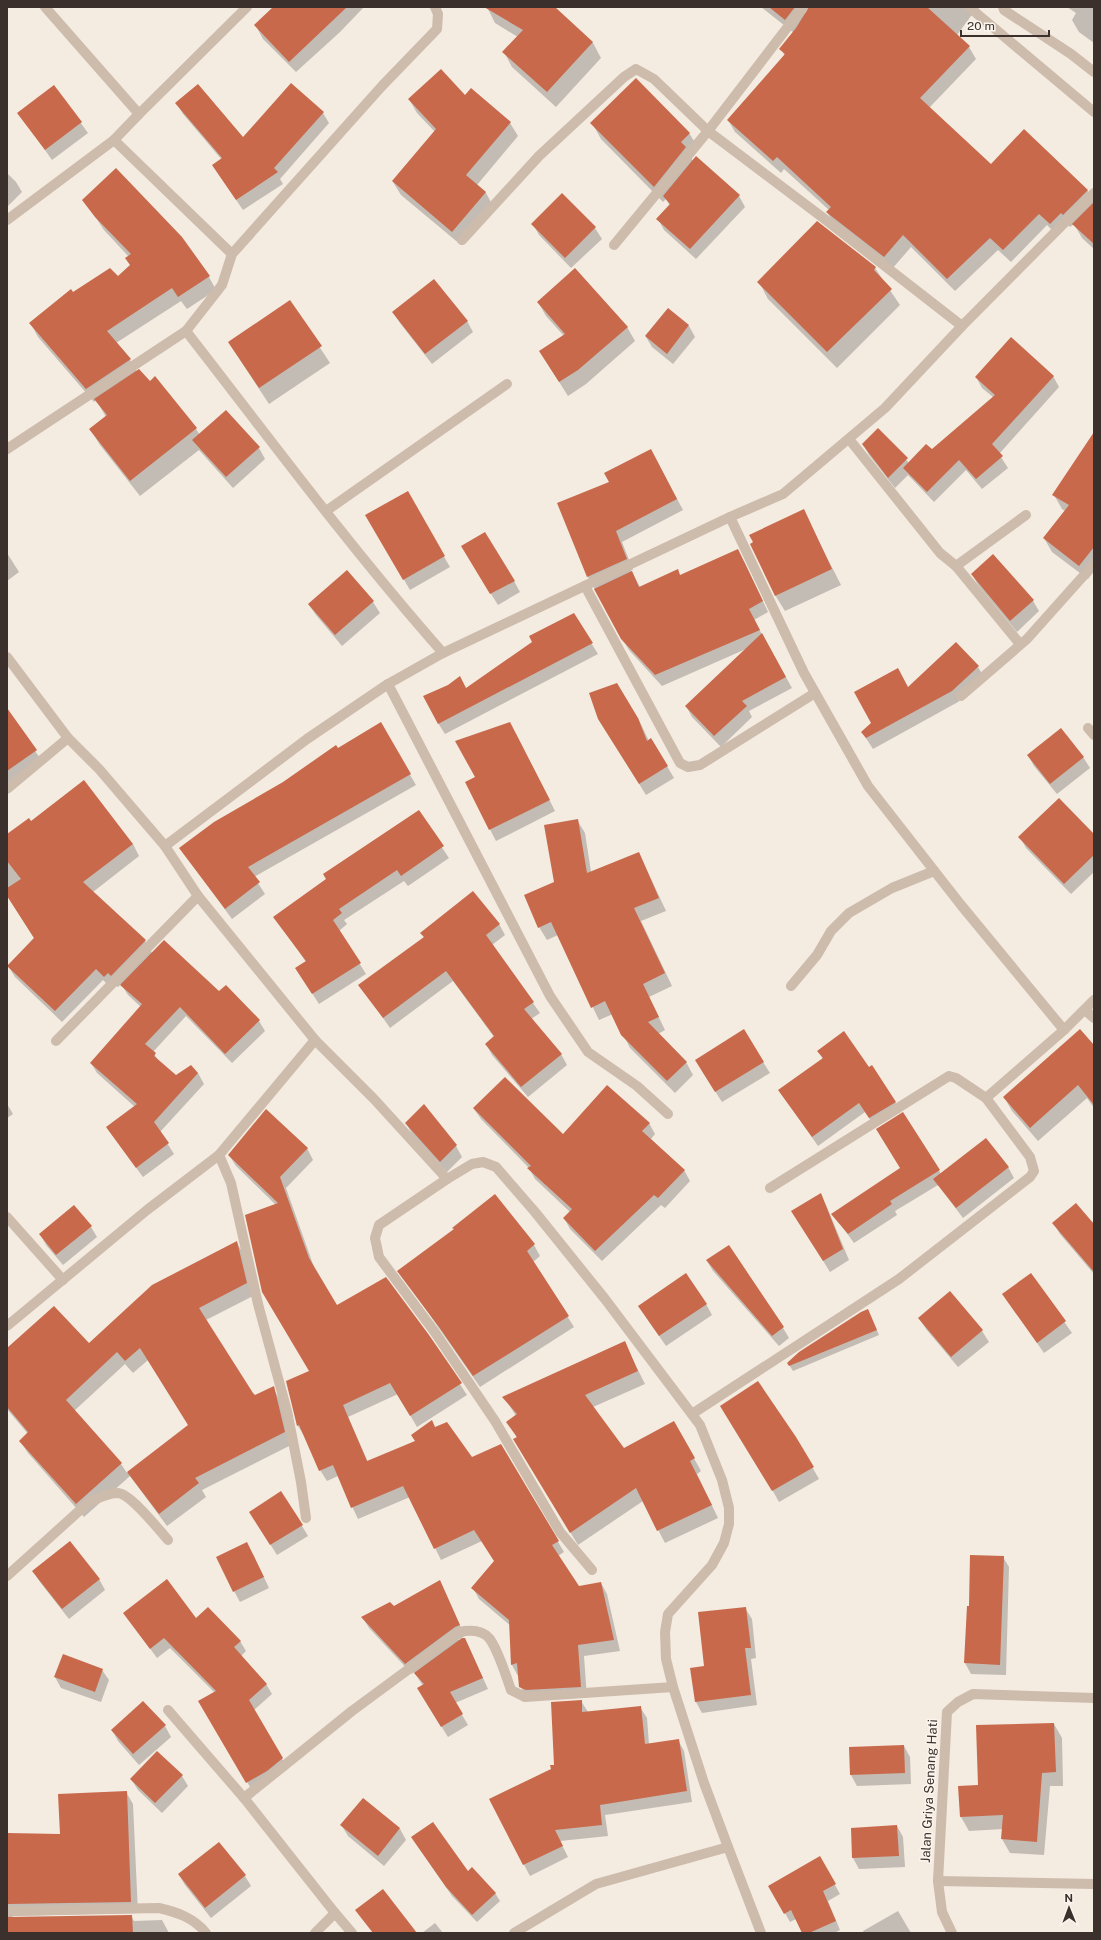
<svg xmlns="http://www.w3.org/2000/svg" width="1101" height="1940" viewBox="0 0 1101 1940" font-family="'Public Sans',sans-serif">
	<rect width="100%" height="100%" fill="#f4ebe1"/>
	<g fill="#0003" fill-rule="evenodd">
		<polygon points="277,7 364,7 340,32 296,72 263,39 257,28"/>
		<polygon points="487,7 553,7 593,43 601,58 556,107 512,67 504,52 518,37 495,23"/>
		<polygon points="761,7 802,7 806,14 808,12 805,7 980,7 971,16 957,35 969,47 976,59 929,108 991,166 1087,190 1094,202 1094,249 1082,238 1074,224 1070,227 1068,225 1058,236 1047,225 1011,262 998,250 955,291 911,247 892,269 834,224 827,212 829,210 784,169 781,173 735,132 728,120 785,56 781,49 794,33"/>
		<polygon points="1067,7 1094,7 1094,43 1079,32 1072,20 1076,13"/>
		<polygon points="54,86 88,133 52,160 19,113"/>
		<polygon points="465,97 510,123 518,136 477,185 486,193 493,206 461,245 401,195 393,182 435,132 417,113 409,99"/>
		<polygon points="176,103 243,139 323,113 329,123 280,179 283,184 243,210 213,166 222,160 183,114"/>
		<polygon points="592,123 689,133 699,149 691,157 693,161 739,196 745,207 696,259 664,230 658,219 670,206 666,199 663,202 601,139"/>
		<polygon points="7,173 16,182 22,192 7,207"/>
		<polygon points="562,194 595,228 602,239 571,268 539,235 533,224"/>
		<polygon points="84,200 209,277 216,290 187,309 181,301 116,343 130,360 137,372 196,429 200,435 226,412 259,448 265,459 233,488 199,450 140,496 100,445 90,429 106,417 96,400 94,402 38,337 31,324 73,293 118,277 131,265 129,257 104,230"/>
		<polygon points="875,268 900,305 837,368 768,299 759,282"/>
		<polygon points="290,302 330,363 269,404 229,343"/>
		<polygon points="538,302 627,327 635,341 586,384 568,396 549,366 564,336 546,316"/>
		<polygon points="668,310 689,326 695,337 673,364 652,347 646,337"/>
		<polygon points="393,312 467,321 473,332 432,364 400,323"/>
		<polygon points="1053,376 1059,387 999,454 1008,468 982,489 966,470 934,502 908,475 895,488 869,455 863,444 878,430 909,463 932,450 993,397 982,388 976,377"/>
		<polygon points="1094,433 1094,571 1088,579 1052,552 1044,538 1065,511 1062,509 1054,495"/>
		<polygon points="657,461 683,510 622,542 633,570 631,570 640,587 744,561 768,612 754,620 792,688 749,711 752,717 721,747 692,717 686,706 746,649 662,686 629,650 622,639 588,577 558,503 610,483"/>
		<polygon points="407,493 450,567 410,590 367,516"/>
		<polygon points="803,510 841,585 785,611 775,595"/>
		<polygon points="7,553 19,572 7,581"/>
		<polygon points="468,557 514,581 520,592 498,605"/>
		<polygon points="347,572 373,602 380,613 342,646 316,615 309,605"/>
		<polygon points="972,574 1033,601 1039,611 1017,632 978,585"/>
		<polygon points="573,614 598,654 445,734 438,723 466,689"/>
		<polygon points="978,667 984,677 958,702 873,749 862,732 908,689"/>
		<polygon points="7,710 42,761 7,786"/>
		<polygon points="638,718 649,741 651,739 674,778 646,795 606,730"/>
		<polygon points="380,724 416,785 254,877 265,894 232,919 180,848"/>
		<polygon points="516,734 555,811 496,841 466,783 476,778"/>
		<polygon points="1028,755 1083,757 1090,768 1057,794 1034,766"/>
		<polygon points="418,812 449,858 408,886 404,881 344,920 347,924 339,931 366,974 319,1004 303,979 306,962 275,917"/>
		<polygon points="577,820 585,833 591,872 639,853 666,911 641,921 672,986 649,997 665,1030 658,1034 686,1062 693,1075 675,1093 630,1048 613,1014 599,1020 558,935 547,940 539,927"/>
		<polygon points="7,835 133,844 139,856 93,892 145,941 152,953 219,992 226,986 259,1021 265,1031 232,1063 186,1016 153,1052 160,1063 176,1077 198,1073 204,1084 160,1132 174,1154 143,1177 107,1128 135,1107 97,1073 91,1063 141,1007 128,995 121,984 118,987 115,985 111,988 103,980 62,1022 15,977 8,966 34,938 7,895"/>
		<polygon points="1094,835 1094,872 1071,894 1026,848 1020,837"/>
		<polygon points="499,924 505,935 492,945 540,1013 531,1019 561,1054 567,1065 528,1097 492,1055 486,1044 494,1037 453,981 390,1028 360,985 424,938 422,933"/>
		<polygon points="1094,1046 1094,1108 1087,1098 1038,1141 1012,1111 1004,1097"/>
		<polygon points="818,1051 895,1102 901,1112 875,1127 865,1112 818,1146 779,1090 823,1059"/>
		<polygon points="763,1062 770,1073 722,1102 702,1071"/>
		<polygon points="7,1104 13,1114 7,1118"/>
		<polygon points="424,1105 456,1146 462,1157 447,1172 412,1134 406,1123"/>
		<polygon points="474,1109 563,1136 649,1123 655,1134 651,1139 684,1170 690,1181 665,1208 661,1205 602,1261 570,1229 564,1218 570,1212 535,1179 529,1168 481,1119"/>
		<polygon points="903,1114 941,1174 1008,1167 1014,1178 963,1218 938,1185 895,1211 897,1215 854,1243 833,1214 901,1168"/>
		<polygon points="307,1148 313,1160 286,1188 315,1270 337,1306 428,1335 467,1395 417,1427 398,1394 348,1417 368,1462 416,1442 435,1428 472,1458 501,1445 564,1552 558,1556 579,1587 601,1583 607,1594 620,1651 584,1656 587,1698 527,1698 520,1686 518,1676 512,1665 511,1626 479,1599 473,1588 495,1562 482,1541 441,1560 410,1497 358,1519 338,1476 327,1481 320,1470 305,1437 298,1426 287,1382 310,1371 276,1205 236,1166 229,1155"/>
		<polygon points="495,1195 534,1245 540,1256 533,1262 574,1327 480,1387 399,1271 455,1229"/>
		<polygon points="820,1195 826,1205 849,1260 830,1272 799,1222"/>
		<polygon points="1054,1224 1094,1225 1094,1274 1060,1234"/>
		<polygon points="91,1227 97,1237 63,1265 46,1245 40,1234"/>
		<path d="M237,1243L244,1255L253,1296L206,1320L252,1394L255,1396L273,1388L280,1400L291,1445L202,1490L206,1497L167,1526L130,1476L84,1517L28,1453L20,1441L28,1434L7,1409V1348L89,1345ZM148,1360L189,1426L127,1473L121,1464L74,1411L125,1364L133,1373Z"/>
		<polygon points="707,1261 783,1328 789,1338 779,1346 713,1271"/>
		<polygon points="1031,1274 1072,1333 1044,1353 1003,1294"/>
		<polygon points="950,1292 982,1331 989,1342 958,1367 926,1329 919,1318"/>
		<polygon points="706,1304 712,1315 666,1346 646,1317"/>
		<polygon points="870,1315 879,1335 793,1371 788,1363"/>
		<polygon points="624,1342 645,1384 593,1407 624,1450 681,1435 701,1471 697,1474 718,1518 665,1543 643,1501 578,1545 522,1452 517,1438 508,1422 516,1416 504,1397"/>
		<polygon points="795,1437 819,1479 779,1502 760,1468"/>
		<polygon points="257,1523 302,1526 308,1536 277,1555"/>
		<polygon points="253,1554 269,1588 240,1602 234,1591"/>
		<polygon points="1003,1557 1009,1567 1006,1675 971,1674 965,1663 970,1607"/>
		<polygon points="33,1571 99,1579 105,1590 69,1619 40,1582"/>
		<polygon points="439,1582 465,1636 458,1640 465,1639 488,1689 455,1703 468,1725 448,1737 425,1700 423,1686 414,1672 412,1674 369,1628 363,1618 393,1607"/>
		<polygon points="745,1608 752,1619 756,1658 751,1659 757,1705 702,1713 696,1702 705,1667"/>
		<polygon points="124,1613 196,1619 240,1641 246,1651 241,1656 266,1684 272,1694 254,1710 288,1769 253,1792 199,1701 214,1692 170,1648 157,1658"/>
		<polygon points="102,1670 109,1680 101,1702 61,1688 55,1677"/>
		<polygon points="581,1701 588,1712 640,1707 647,1718 649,1744 678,1740 684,1751 692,1802 605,1815 608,1836 560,1841 568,1857 530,1876 490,1800 552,1769 555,1766"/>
		<polygon points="143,1702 165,1726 171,1737 139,1765 118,1741 112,1730"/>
		<polygon points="1054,1724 1062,1738 1063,1786 1050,1786 1044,1855 1010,1853 1002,1839 1003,1829 969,1831 961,1817 979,1786"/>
		<polygon points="904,1746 910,1757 911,1784 857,1786 851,1775 850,1748"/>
		<polygon points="182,1776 188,1786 162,1813 138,1790 131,1779"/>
		<polygon points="126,1792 133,1804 138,1913 14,1916 9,1918 131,1916 134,1921 162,1920 169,1933 7,1933 7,1834 61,1835"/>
		<polygon points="364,1799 400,1829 406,1840 384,1866 348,1836 342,1826"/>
		<polygon points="897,1826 903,1837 905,1867 859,1869 853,1858"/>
		<polygon points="412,1838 467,1872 495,1893 500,1901 477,1922 452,1896"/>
		<polygon points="820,1858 840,1894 828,1901 840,1930 834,1933 803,1933 796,1919 790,1922 770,1886"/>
		<polygon points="179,1875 245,1876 251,1886 211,1918 185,1885"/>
		<polygon points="898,1911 911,1933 864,1933 863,1931"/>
		<polygon points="435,1923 443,1933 422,1933"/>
	</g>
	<g fill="#c8694b">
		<polygon points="273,7 347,7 289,62 254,25"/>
		<polygon points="484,7 555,7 593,42 547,92 502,52 523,30"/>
		<polygon points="769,7 795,7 785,20"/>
		<polygon points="809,7 927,7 970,46 920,98 991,164 1024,129 1088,190 1063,215 1061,213 1050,224 1039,214 1003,250 990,238 947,279 903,235 884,257 826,212 831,207 777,157 773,161 727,120 785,54 779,49 796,28"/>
		<polygon points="441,69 465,95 471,88 511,122 466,175 486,192 452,232 392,181 436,129 408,99"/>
		<polygon points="636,78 690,133 681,142 686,147 654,187 590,123"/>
		<polygon points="291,83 324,112 274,168 278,172 236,200 212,165 222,158 175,103 198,84 243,137"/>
		<polygon points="54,85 82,122 45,150 17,113"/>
		<polygon points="696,156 740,195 690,249 656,219 670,204 663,196"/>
		<polygon points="116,168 182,237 210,276 178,297 172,288 107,331 131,359 86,389 29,323 71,289 73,292 110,268 118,276 130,265 125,258 131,254 95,217 82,200"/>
		<polygon points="562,193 596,227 565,258 531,224"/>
		<polygon points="1094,202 1094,244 1072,224"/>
		<polygon points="817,221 876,267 874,270 892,289 827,352 757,282"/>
		<polygon points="575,268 628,327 578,370 559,382 539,351 565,334 537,302"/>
		<polygon points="434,279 468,321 425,354 392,312"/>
		<polygon points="290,300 322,346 259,388 228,342"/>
		<polygon points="668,308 689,325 667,354 645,336"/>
		<polygon points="1011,337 1054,376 992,444 1003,456 976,479 959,460 927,492 903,468 926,444 932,449 995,395 975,377"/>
		<polygon points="139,369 150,381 155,376 197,428 130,481 89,429 107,415 94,399"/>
		<polygon points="226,410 260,447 226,477 192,440"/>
		<polygon points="878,428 908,458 888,478 862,444"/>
		<polygon points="1094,432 1094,547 1079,566 1043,538 1069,505 1052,495"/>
		<polygon points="651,449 677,499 616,531 627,559 587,577 557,503 609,482 604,473"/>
		<polygon points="408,491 445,556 403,580 365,515"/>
		<polygon points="804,509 832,569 775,596 750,544 753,542 749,535"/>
		<polygon points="485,532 515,581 490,594 461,546"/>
		<polygon points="738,549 763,601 749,609 760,630 655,675 621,639 594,589 632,571 639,587 678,569 680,575"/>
		<polygon points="993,554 1034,600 1010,621 971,574"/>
		<polygon points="347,570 374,601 335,635 308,604"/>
		<polygon points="574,613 593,643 438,724 423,696 448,685 460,676 466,688 532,642 529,636"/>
		<polygon points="762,633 786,677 742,701 747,706 714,736 685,706"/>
		<polygon points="956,642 979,666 952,691 866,738 861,732 871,723 854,692 898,668 908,687"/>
		<polygon points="617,683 638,718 647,741 651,738 668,766 639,784 598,719 589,693"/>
		<polygon points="7,708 37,750 7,771"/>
		<polygon points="381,722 411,774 248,867 260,882 225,909 179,848 214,822 283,782 336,745 338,748"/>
		<polygon points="510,722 550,800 489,830 465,782 475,777 455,741"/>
		<polygon points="1061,728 1084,757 1050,784 1027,755"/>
		<polygon points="84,780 133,844 83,882 146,940 111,976 108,973 104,977 96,969 55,1011 7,966 34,938 7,896 7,888 21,879 7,861 7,834 29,818 31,821"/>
		<polygon points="1059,798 1094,834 1094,855 1064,884 1018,837"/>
		<polygon points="419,810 444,846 401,876 397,870 339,909 342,913 333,920 361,963 312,994 295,968 306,961 273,917 326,879 323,874"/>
		<polygon points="578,819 587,873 639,852 659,898 634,908 665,973 643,984 659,1017 648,1022 687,1062 667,1081 621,1035 605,1001 591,1008 551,922 538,928 524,895 554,882 544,825"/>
		<polygon points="473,891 500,924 486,935 534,1002 524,1009 562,1054 521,1087 485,1044 494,1036 446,971 383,1018 358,985 424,937 420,933"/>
		<polygon points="164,940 219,991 226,985 260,1020 225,1054 180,1007 145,1044 156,1053 154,1056 176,1075 191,1065 198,1073 154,1122 169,1143 136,1168 106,1127 137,1104 90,1063 142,1004 120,985"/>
		<polygon points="744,1029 764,1062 715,1092 695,1060"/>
		<polygon points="1080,1029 1094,1045 1094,1105 1078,1085 1030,1128 1003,1097"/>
		<polygon points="844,1031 869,1067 872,1065 896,1102 869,1118 859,1103 812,1137 778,1090 823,1058 817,1051"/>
		<polygon points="505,1077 563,1134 607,1085 650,1123 642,1131 685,1170 658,1198 654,1195 595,1251 563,1218 572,1209 527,1168 531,1166 473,1108"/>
		<polygon points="424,1104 457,1145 440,1162 405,1123"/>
		<polygon points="266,1109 308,1148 280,1177 309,1258 337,1305 386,1277 429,1335 462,1383 410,1416 390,1383 343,1405 367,1461 415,1441 411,1435 432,1420 435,1427 447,1422 472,1457 501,1444 559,1541 552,1545 579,1586 601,1582 614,1640 578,1645 581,1687 526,1690 519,1687 517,1663 511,1665 509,1620 471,1588 494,1561 474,1530 434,1549 403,1486 351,1508 333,1465 319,1471 299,1425 297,1426 286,1381 309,1371 262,1292 245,1215 278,1203 228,1155"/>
		<polygon points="903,1112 940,1170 890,1201 892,1204 848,1234 831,1214 900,1168 876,1129"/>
		<polygon points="986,1138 1009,1167 956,1208 933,1179"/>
		<polygon points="821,1193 843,1249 823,1261 791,1211"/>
		<polygon points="495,1194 535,1244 527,1251 569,1316 473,1376 439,1327 397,1271 454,1229 452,1228"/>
		<polygon points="1076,1203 1094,1224 1094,1272 1052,1223"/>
		<polygon points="74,1205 92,1226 56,1255 39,1234"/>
		<polygon points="237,1241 247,1283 199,1308 253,1393 255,1395 274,1386 285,1432 195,1478 199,1483 159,1514 127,1472 188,1425 140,1348 125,1361 117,1352 66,1400 122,1463 76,1504 19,1441 28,1432 7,1407 7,1348 54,1306 89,1343 152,1285"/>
		<polygon points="729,1245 784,1327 772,1336 706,1260"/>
		<polygon points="686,1273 707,1304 659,1336 638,1306"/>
		<polygon points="1031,1273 1066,1321 1037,1343 1002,1294"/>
		<polygon points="950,1291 983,1330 951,1357 918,1318"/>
		<polygon points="868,1309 877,1330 789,1366 787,1363 799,1352 861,1312"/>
		<polygon points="625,1341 638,1371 585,1395 624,1448 674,1421 695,1458 690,1461 712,1505 657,1531 636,1488 570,1533 513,1439 517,1437 506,1422 517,1414 502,1397"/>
		<polygon points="758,1381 796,1437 814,1467 772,1491 720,1406"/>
		<polygon points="281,1491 303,1525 270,1545 249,1512"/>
		<polygon points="70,1541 100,1579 62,1609 32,1571"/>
		<polygon points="247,1542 264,1577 233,1592 216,1557"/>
		<polygon points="970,1555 1004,1556 1000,1665 964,1663 967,1606 969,1606"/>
		<polygon points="167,1579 196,1618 208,1607 241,1641 234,1647 267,1684 249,1700 283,1758 267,1771 246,1783 198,1701 216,1691 164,1638 150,1649 123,1613"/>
		<polygon points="440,1580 460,1625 455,1627 405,1664 361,1617 390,1602 394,1606"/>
		<polygon points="746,1607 751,1648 745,1648 751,1695 695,1702 690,1668 704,1666 698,1612"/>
		<polygon points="462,1638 465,1638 483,1678 450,1692 463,1714 441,1727 417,1688 424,1684 414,1673"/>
		<polygon points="63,1654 103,1669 95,1692 54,1677"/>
		<polygon points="582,1700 582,1712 641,1706 645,1744 679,1739 687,1791 600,1805 602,1825 555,1830 563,1846 523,1865 489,1799 551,1769 550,1765 554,1765 551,1702"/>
		<polygon points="143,1701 166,1725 133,1754 111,1730"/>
		<polygon points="1054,1723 1056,1772 1042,1773 1037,1842 1001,1839 1003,1815 960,1817 958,1786 978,1785 976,1725"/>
		<polygon points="904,1745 905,1773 850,1775 849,1747"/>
		<polygon points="157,1751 183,1775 155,1803 130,1779"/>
		<polygon points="127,1791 131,1902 7,1904 7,1833 60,1834 58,1794"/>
		<polygon points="363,1798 400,1828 378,1856 340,1825"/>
		<polygon points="433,1822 468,1871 472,1867 496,1893 472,1915 446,1887 411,1837"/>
		<polygon points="897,1825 899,1856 852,1858 851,1828"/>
		<polygon points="219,1842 246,1875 205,1908 178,1874"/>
		<polygon points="820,1856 836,1884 823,1891 836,1921 809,1933 802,1933 791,1910 784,1914 768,1886"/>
		<polygon points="383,1889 417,1933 373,1933 355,1910"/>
		<polygon points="132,1915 133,1933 7,1933 7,1917"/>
	</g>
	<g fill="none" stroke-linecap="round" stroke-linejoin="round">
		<g stroke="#cdbbac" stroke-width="10">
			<polyline points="45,7 139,114 247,7"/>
			<polyline points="1003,7 1004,10 1071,54 1094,72"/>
			<polyline points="139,114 114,140 232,254"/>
			<polyline points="7,220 114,140"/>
			<polyline points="462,240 539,156 624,77 636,69 654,79 708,131 822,217 962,326"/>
			<polyline points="614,245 708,131 803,7"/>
			<path d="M186,331C270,439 352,550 443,653"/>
			<polyline points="849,439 940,553 956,566 1026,515"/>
			<polyline points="7,449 186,331 222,285 232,254 382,86 437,29 438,14 435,7"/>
			<polyline points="326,511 507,384"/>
			<polyline points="730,517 804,673 868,786 961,905 1064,1030"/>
			<polyline points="956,566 1020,644"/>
			<polyline points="585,586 680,763 688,767 700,765 815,693"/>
			<polyline points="7,657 68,738"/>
			<polyline points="388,684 550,996 588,1052 637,1086 668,1114"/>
			<polyline points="961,696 1027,639 1094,564"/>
			<polyline points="1088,728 1094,735"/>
			<polyline points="7,789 68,738 99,769 165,846 307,739 388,684 443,653 730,517 783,494 885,408 962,326 1094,193"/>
			<polyline points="165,846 198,896 315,1040 374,1099 447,1179 472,1164 483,1162 496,1167 535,1212 605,1299 700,1425 722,1480 729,1508 729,1524 724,1543 712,1565 668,1614 665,1632 666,1659 673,1687 704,1783 728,1847 596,1884 514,1933"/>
			<polyline points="791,986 817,955 831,931 849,913 892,888 934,871"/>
			<polyline points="1085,1010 1094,1018"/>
			<polyline points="56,1041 198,896"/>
			<polyline points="219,1155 231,1183 258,1304 287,1411 301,1482 306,1518"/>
			<polyline points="447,1179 379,1225 375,1238 379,1257 434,1331 495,1421 560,1532 592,1570"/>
			<polyline points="770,1188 949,1076 956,1078 986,1098 1064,1030 1094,1000"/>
			<polyline points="7,1217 63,1280"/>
			<polyline points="7,1326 147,1210 219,1155 315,1040"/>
			<polyline points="692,1414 899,1279 1030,1177 1034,1171 1030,1157 986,1098"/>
			<path d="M7,1576L89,1502C99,1498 107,1493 118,1493C131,1494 159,1530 168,1540"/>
			<polyline points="168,1710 244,1798 335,1913"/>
			<path d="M244,1798L352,1711L459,1632C469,1630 482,1630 489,1638C498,1649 506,1676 511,1690L525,1697L673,1687"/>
			<polyline points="728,1847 761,1933"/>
			<polyline points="938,1881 1094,1884"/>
			<path d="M7,1911L159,1908C177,1912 194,1918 206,1933"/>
			<polyline points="315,1933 335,1913 352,1933"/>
			<polyline points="952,1933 942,1912 938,1881 947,1712 958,1702 973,1694 1094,1698"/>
		</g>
		<polyline stroke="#cdbbac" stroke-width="10" points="969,7 1094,112"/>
	</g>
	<g text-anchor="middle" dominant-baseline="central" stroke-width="3" stroke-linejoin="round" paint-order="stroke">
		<g font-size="13" fill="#3b302b" stroke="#fbf5ee">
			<text transform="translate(929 1791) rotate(-87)">Jalan Griya Senang Hati</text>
		</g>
	</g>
	<rect width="1101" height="1940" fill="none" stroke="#3b302b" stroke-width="16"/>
	<g transform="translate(1069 1908) rotate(359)" stroke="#fbf5ee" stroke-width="3" paint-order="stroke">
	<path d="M0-3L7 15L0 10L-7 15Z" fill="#3b302b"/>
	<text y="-6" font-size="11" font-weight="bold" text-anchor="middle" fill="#3b302b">N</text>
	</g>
	<path d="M961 30v6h88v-6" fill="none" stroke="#3b302b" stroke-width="2"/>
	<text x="967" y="30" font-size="12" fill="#3b302b" stroke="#fbf5ee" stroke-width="3" paint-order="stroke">20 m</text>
</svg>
